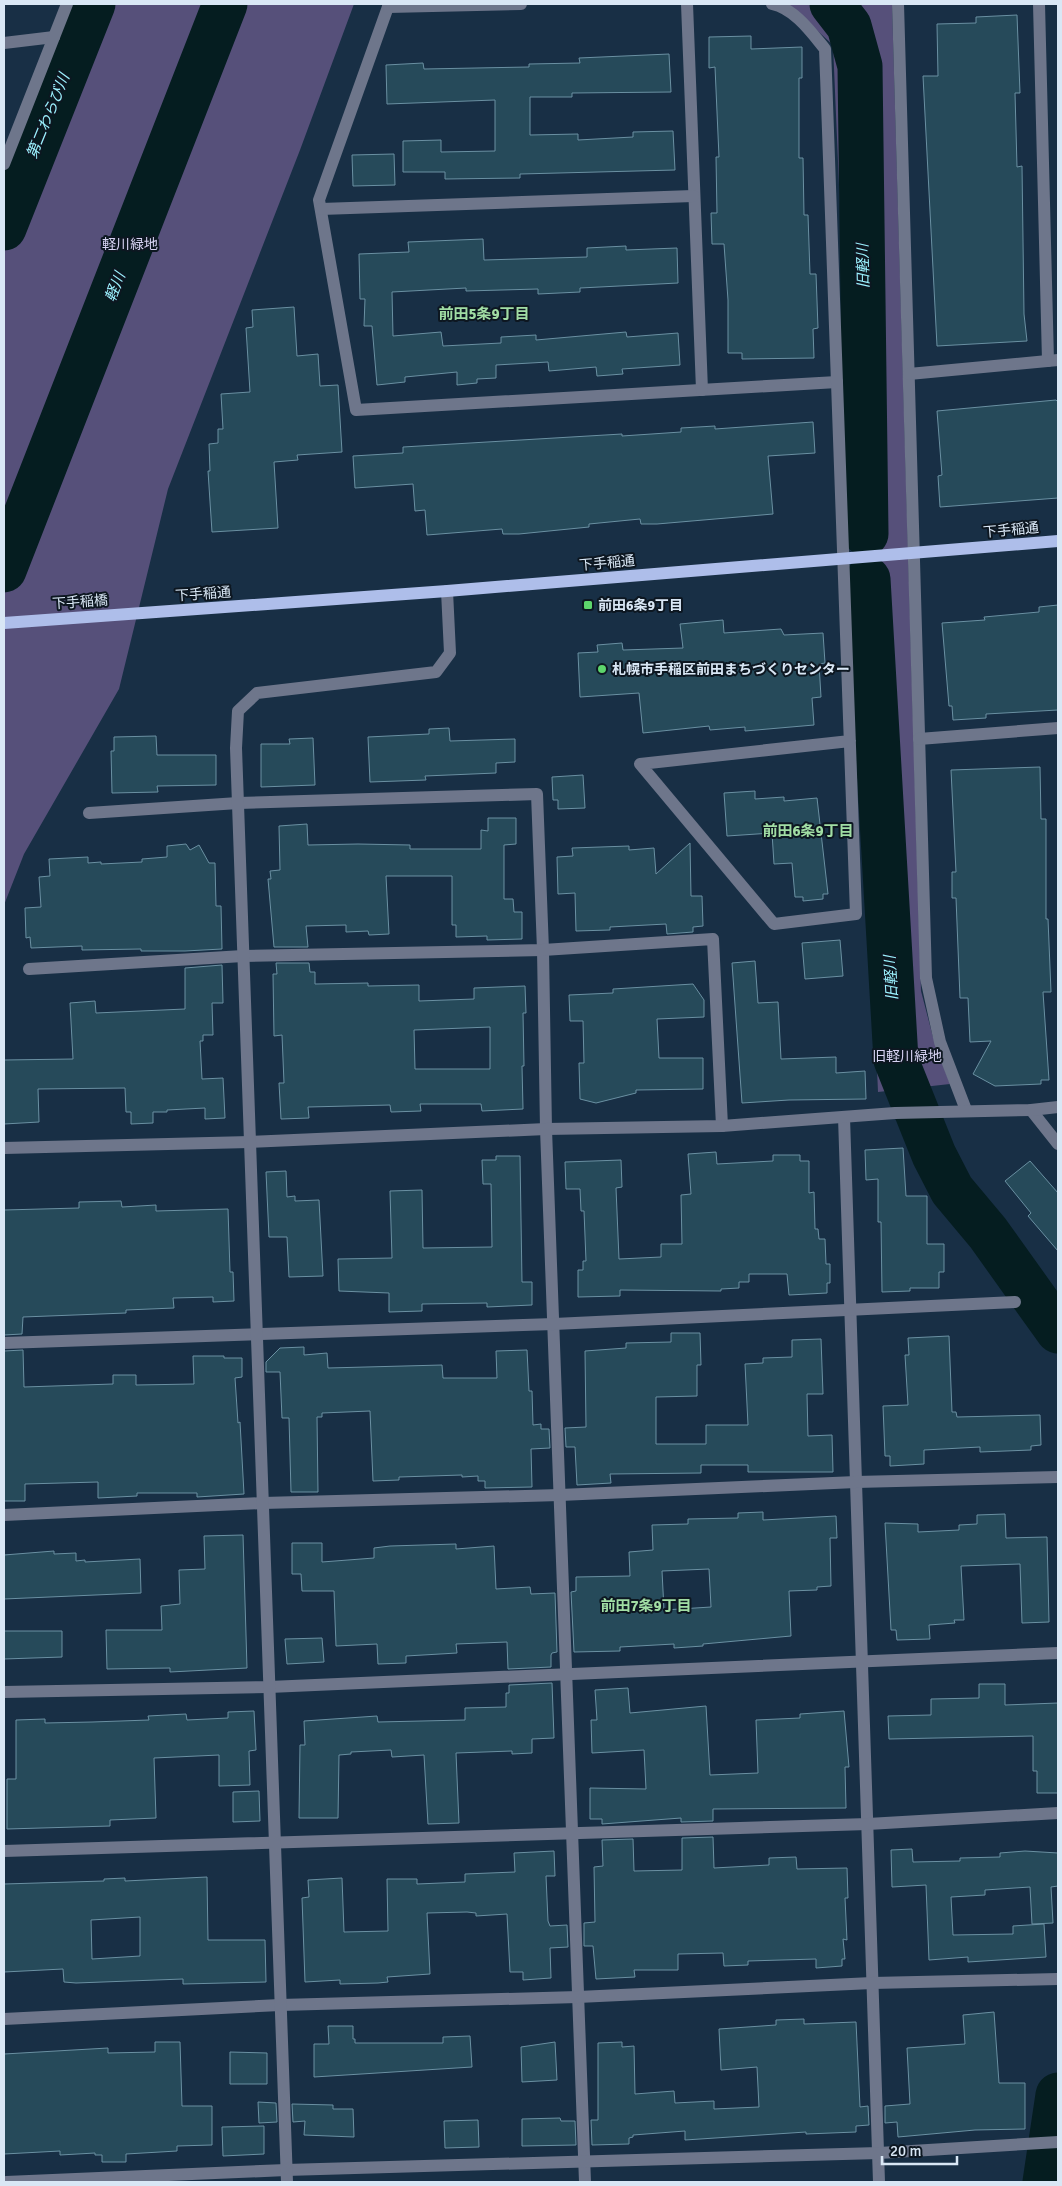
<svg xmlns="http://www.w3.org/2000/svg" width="1062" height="2186" viewBox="0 0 1062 2186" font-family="Signika,'Noto Sans JP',sans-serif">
	<rect width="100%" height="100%" fill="#182f45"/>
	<g fill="#56507a">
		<polygon points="93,4 354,4 300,150 168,489 119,689 24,854 4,905 4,228"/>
		<polygon points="784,4 892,4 921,991 933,1037 950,1084 878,1092 833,45 789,5"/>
	</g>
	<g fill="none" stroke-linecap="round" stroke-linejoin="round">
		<g stroke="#051d20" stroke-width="45">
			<polyline points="832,4 849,26 860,66 866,534"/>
			<polyline points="4,228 93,4"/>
			<polyline points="4,570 225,4"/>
			<polyline points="868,579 896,1060 934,1155 952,1190 988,1233 1058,1331"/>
			<polyline points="1045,2182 1058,2095"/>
		</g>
	</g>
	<g fill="#264a5a" stroke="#6a90a2" fill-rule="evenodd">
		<polygon points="1017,15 1020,93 1015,93 1017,167 1022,166 1024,314 1027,341 937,346 923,76 938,76 937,24 976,23 976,17"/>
		<polygon points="751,36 751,49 802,47 802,78 799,78 799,158 803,158 804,215 808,215 810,274 816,274 818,328 813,329 814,358 742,359 742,353 728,353 728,300 724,244 712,244 711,213 717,213 716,157 719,157 715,67 709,68 709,37"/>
		<polygon points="669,54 671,92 572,93 572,97 530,97 530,135 578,134 578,140 633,137 633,132 673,131 675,170 520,174 520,178 445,179 445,172 403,172 403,141 441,140 441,152 495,151 495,100 387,104 386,65 423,63 424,69 529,67 529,64 580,63 579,58"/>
		<polygon points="394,154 395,185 353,186 352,155"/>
		<polygon points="483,239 484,260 587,257 587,248 626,246 626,250 677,248 678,283 580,288 580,292 538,294 538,289 466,291 466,288 392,292 393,336 441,332 443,346 501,343 501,337 536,335 536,340 626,332 627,337 678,333 680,365 622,369 623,374 597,376 596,367 549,371 548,362 496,365 496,378 477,379 477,383 457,385 457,372 405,377 405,382 377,385 372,326 364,326 365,299 360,299 359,254 409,252 408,242"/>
		<polygon points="294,307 297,356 318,354 320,386 338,385 342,452 297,455 298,460 274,462 278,528 212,532 208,471 210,471 209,444 218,443 218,429 223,429 221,394 250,392 246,328 253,327 252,310"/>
		<polygon points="1056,400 1058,402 1058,498 940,507 938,476 942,475 937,411"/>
		<polygon points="813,422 815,453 768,456 773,514 657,524 641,524 640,519 589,524 589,527 519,534 503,534 502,529 427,535 425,510 415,511 413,484 355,488 353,456 403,453 403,447 622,434 622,436 681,432 681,428 715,426 715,429"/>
		<polygon points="1058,605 1058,710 986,714 986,718 953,720 952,706 949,706 942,623 985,620 984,617 1039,612 1039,607"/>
		<polygon points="723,620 724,633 781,629 784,635 823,633 825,663 819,664 821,697 812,698 814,725 745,731 745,727 710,730 709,726 643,733 639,693 580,697 578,653 598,652 597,645 622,643 623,650 683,648 680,624"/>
		<polygon points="449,728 450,741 515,739 515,762 496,763 496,773 425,776 426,780 370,782 368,737 429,734 429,729"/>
		<polygon points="156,736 157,755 216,755 216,785 157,786 158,792 112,793 111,751 114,751 114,737"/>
		<polygon points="313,738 315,785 261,787 261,744 290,744 289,739"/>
		<polygon points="1040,767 1041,819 1046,819 1046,919 1048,919 1051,992 1043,992 1049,1080 1041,1080 1041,1084 995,1086 973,1074 991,1041 970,1042 968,998 960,998 956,898 952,898 952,872 956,872 951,770"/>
		<polygon points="583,775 585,808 558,809 558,800 553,800 552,777"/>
		<polygon points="755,791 755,799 784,797 784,801 817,798 828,894 823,894 823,899 803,901 803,897 795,897 792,863 774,864 772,833 727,836 724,793"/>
		<polygon points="488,818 516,818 516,844 504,845 504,899 513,899 514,912 522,912 522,939 487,940 487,936 456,937 456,925 452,925 452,876 386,876 389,934 369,935 368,931 346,932 346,925 306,926 308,947 274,947 268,879 271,879 270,871 280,870 279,826 307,824 308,845 358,844 410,845 410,849 481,849 481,830 488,831"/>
		<polygon points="690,843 691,896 702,896 703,926 693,927 693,932 667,934 666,924 610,927 610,930 576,931 575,893 558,894 557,857 573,856 572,848 629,846 629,850 654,848 656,874"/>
		<polygon points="186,844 190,850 199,845 209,863 215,863 216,906 221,906 222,949 185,951 141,951 141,949 82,950 82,946 31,948 30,937 26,938 25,908 41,907 39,877 50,876 49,859 88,857 88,863 101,862 101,864 142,862 142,859 167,857 167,846"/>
		<polygon points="840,940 843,976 805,979 802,943"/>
		<polygon points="755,961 758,1003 778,1002 781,1059 836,1057 836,1073 865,1071 866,1099 789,1100 742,1103 732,963"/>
		<path d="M276,963H309L310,972H315V984L368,983V986L419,985V1001L474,999V988L525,986L526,1013H523L524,1066H522L523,1109L482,1111L481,1104H420L421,1111L391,1112L390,1105L308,1107L309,1118L281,1119L279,1083H284L282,1035L274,1036L273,974H277ZM490,1027V1069H415L414,1030Z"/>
		<polygon points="222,965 223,1003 212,1003 213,1035 203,1035 203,1041 200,1041 202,1079 223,1078 225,1118 205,1119 205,1108 167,1110 167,1112 153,1112 153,1123 131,1124 131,1112 126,1112 125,1088 38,1089 39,1122 4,1124 4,1060 73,1059 70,1003 95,1001 96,1013 185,1009 185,968"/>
		<polygon points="693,984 704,1000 704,1017 657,1019 659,1058 703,1058 703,1089 636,1090 636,1093 596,1103 580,1099 579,1063 584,1063 583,1021 570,1021 569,995 613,993 613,989"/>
		<polygon points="903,1148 906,1196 927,1196 927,1244 944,1244 944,1272 939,1272 939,1288 910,1288 910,1291 882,1292 881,1222 878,1222 878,1179 866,1180 865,1150"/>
		<polygon points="716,1152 717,1164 773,1161 773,1155 800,1155 800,1161 809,1161 809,1193 814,1192 815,1229 818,1229 819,1239 825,1239 826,1264 830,1264 830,1283 827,1283 827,1293 789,1295 787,1274 749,1274 749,1282 739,1282 739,1288 721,1289 721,1291 620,1290 620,1296 578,1297 578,1270 583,1270 583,1261 586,1261 584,1211 581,1211 580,1189 566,1189 565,1162 621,1160 622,1187 616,1188 619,1259 661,1257 661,1244 682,1244 681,1195 691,1194 688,1154"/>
		<polygon points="496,1156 520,1156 522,1282 532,1282 532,1305 487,1307 487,1303 422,1304 422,1311 389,1312 389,1293 339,1291 338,1259 392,1258 390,1191 422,1190 423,1248 492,1247 491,1184 483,1184 482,1160 496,1160"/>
		<polygon points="1030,1161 1058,1193 1058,1251 1028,1216 1031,1213 1005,1181"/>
		<polygon points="286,1171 287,1197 295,1196 295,1201 319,1200 323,1276 289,1277 287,1237 269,1237 266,1172"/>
		<polygon points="121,1201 122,1207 156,1205 156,1211 228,1209 230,1272 233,1272 234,1301 213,1302 213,1297 173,1298 174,1308 126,1310 126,1313 23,1317 22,1334 4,1335 4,1210 79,1208 79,1202"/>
		<polygon points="671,1333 700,1333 701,1365 697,1365 697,1396 656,1397 656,1444 706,1444 706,1425 748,1425 745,1364 763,1363 763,1358 792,1357 792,1340 821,1339 823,1394 807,1394 808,1436 832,1435 833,1472 748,1472 748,1465 701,1465 701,1473 610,1474 611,1483 577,1485 575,1447 566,1447 565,1428 586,1427 585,1351 626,1348 626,1343 671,1342"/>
		<polygon points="949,1336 952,1412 956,1412 957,1417 1040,1415 1041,1445 1031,1446 1031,1450 980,1452 980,1447 924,1450 924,1464 890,1466 890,1456 885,1456 883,1406 908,1405 905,1355 909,1355 908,1338"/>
		<polygon points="304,1347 304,1355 327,1353 328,1368 442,1365 443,1378 497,1378 496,1351 527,1350 529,1391 532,1391 533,1425 541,1424 541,1429 549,1429 550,1448 531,1449 532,1487 485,1488 485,1481 478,1481 478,1476 462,1477 462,1475 399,1477 399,1480 373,1481 370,1411 322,1413 322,1417 317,1417 318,1492 291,1492 289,1418 282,1418 280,1372 266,1372 266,1362 280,1348"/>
		<polygon points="23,1350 24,1387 113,1384 113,1375 136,1375 136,1385 194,1384 193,1356 224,1356 224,1358 242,1358 242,1377 235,1378 238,1423 240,1422 244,1494 197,1497 197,1493 137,1493 137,1496 98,1498 98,1482 25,1484 25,1501 4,1501 4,1351"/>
		<path d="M763,1512V1520L836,1516L837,1538H830L831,1586L817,1587V1590L789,1591L791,1636L703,1644V1646L674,1648V1644L620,1647V1651L574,1652L571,1592L576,1591V1577L630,1576L629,1552L653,1550L652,1525L688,1524V1519L738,1518V1513ZM709,1569L711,1607L664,1610L662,1571Z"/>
		<polygon points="1005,1514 1006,1538 1047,1537 1049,1622 1022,1623 1020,1564 961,1566 964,1620 954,1620 955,1623 929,1625 930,1639 897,1640 896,1630 891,1630 885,1523 918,1524 918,1532 959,1530 959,1525 977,1524 977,1515"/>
		<polygon points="243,1535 247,1668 170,1672 170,1668 107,1669 106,1630 162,1630 161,1606 180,1604 179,1570 205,1569 204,1536"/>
		<polygon points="292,1543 322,1543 322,1562 374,1558 374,1548 390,1546 456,1544 456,1549 494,1546 496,1589 530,1587 531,1594 555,1593 557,1652 552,1653 551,1655 551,1667 508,1669 507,1642 456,1644 457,1653 406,1656 406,1663 378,1664 377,1644 336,1646 334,1591 302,1591 301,1574 292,1574"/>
		<polygon points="54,1551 54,1554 76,1553 76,1561 85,1560 85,1562 140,1559 141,1593 4,1599 4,1555"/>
		<polygon points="4,1631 62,1631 62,1657 4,1659"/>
		<polygon points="322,1638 324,1662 287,1664 285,1639"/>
		<polygon points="552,1683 554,1738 532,1739 532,1753 512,1754 512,1751 456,1753 459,1823 428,1824 424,1755 392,1757 391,1750 351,1752 351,1754 339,1755 338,1818 299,1818 300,1745 305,1745 304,1721 377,1716 378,1722 465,1720 465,1708 506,1707 506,1693 509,1693 509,1685"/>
		<polygon points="979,1684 1005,1684 1005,1705 1058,1703 1058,1793 1037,1793 1037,1771 1033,1771 1033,1736 889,1739 888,1716 931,1715 931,1699 979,1698"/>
		<polygon points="628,1688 630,1713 706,1706 710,1775 758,1773 756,1720 800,1718 800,1714 844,1711 849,1767 845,1767 846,1808 713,1809 713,1821 681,1822 681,1818 602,1824 602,1819 590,1819 590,1788 646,1789 644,1750 592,1753 591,1720 597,1720 595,1690"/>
		<polygon points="254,1711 256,1750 249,1751 250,1785 219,1786 219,1755 154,1758 156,1818 110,1820 110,1826 7,1829 7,1779 16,1779 16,1720 45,1719 45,1723 92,1722 149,1720 148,1716 186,1714 187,1720 228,1718 228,1712"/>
		<polygon points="259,1791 260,1821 233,1822 233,1792"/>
		<polygon points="713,1837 714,1868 769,1865 769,1858 796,1857 797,1869 847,1868 848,1898 845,1898 847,1940 843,1939 845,1959 842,1959 842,1966 816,1968 816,1959 748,1961 748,1965 724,1966 723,1953 678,1954 678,1970 634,1970 635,1977 596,1979 593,1946 584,1946 584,1923 595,1922 594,1867 603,1866 602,1840 633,1839 634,1871 682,1870 682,1838"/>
		<polygon points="912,1849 913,1862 960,1861 960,1858 1000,1857 1000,1853 1025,1851 1058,1853 1058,1886 1051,1887 1053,1923 1032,1924 1030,1887 985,1890 985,1895 951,1897 953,1935 1013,1934 1013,1926 1044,1924 1046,1957 968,1962 968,1957 929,1960 926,1885 892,1887 891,1850"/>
		<polygon points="554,1851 555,1876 546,1876 548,1921 550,1926 567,1925 568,1947 550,1948 551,1978 523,1980 523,1972 510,1972 507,1914 476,1916 476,1913 467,1912 427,1913 430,1974 387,1977 388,1982 378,1983 340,1984 340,1980 305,1982 302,1898 309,1897 308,1880 342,1878 344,1932 388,1931 387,1879 417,1879 417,1884 465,1882 465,1874 515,1872 514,1853"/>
		<path d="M207,1877L208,1940H265L266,1982L183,1984V1979L76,1983L64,1982L63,1969L4,1972V1884L104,1881V1879L125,1878V1881ZM140,1917V1956L92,1959L91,1920Z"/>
		<polygon points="994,2012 999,2083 1025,2083 1025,2129 975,2130 898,2137 897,2122 885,2123 885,2106 910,2104 907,2048 965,2044 963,2015"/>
		<polygon points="804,2019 804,2024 856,2022 860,2107 868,2106 869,2125 856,2126 856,2132 806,2134 806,2132 685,2140 685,2131 633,2135 633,2137 629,2138 629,2144 592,2145 591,2120 598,2120 598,2043 622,2042 622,2047 634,2046 635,2094 674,2091 675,2103 714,2101 714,2109 759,2107 757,2067 721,2070 719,2029 776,2025 776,2020"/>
		<polygon points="328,2026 353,2026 353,2039 355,2039 355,2043 443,2043 443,2037 470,2036 472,2067 314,2077 314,2044 329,2044"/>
		<polygon points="155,2042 180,2042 182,2106 212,2106 212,2145 177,2146 177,2151 126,2154 126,2162 102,2162 102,2155 95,2155 95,2153 60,2155 60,2151 4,2154 4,2054 108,2048 108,2053 155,2052"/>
		<polygon points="555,2042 557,2080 522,2082 521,2047"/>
		<polygon points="230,2052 267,2053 267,2084 230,2084"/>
		<polygon points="258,2102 276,2103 277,2122 259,2123"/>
		<polygon points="292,2104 333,2105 333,2109 353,2109 354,2137 304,2135 305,2121 293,2122"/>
		<polygon points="560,2118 561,2121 575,2121 576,2145 522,2146 522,2119"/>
		<polygon points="478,2120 479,2147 445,2148 444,2121"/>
		<polygon points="264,2126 264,2154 223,2156 222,2127"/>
	</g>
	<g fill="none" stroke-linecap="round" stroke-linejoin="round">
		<g stroke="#6e768b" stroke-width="12">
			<polyline points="389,4 319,200 356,410 837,382"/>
			<polyline points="687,4 702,390"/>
			<path d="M772,4C795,9 811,32 825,49C836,337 846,625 856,914L774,924L640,764L850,741"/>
			<polyline points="898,4 926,978 940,1042 966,1110"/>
			<polyline points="1039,4 1048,361"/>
			<polyline points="388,7 521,4"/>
			<polyline points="4,43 54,37"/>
			<polyline points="4,164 67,4"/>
			<polyline points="321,209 693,196"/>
			<polyline points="909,374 1058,360"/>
			<polyline points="919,739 1058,728"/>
			<polyline points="89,813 238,803 537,794 543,950 546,1129 585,2182"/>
			<polyline points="29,969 243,956 543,950 713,939 722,1126"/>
			<polyline points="1031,1110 1058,1144"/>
			<polyline points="844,1117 879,2182"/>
			<polyline points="4,1148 250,1142 546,1129 722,1126 895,1113 1031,1110 1058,1107"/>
			<polyline points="4,1343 554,1324 1015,1302"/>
			<polyline points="4,1515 263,1503 560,1495 856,1482 1058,1477"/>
			<polyline points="4,1692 269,1687 1058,1653"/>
			<polyline points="4,1851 868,1824 1058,1813"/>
			<polyline points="4,2019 280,2005 578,1997 872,1983 1058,1979"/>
			<polyline points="6,2182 286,2170 879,2153 1058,2142"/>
			<polyline points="287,2182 236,748 238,711 257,693 436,672 450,653 447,591"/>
		</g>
		<polyline stroke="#aebeea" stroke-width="12" points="4,623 447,591 1058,541"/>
	</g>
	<g fill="#5dd56c" stroke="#0d1721" stroke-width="2">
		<rect x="583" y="600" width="10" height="10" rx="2.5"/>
		<circle cx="602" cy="669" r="5"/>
	</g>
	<g text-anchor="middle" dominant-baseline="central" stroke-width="4" stroke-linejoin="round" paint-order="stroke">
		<g font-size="14" fill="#d7d4f3" stroke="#0d1721">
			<text x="130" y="244">軽川緑地</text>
			<text x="907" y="1056">旧軽川緑地</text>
		</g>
		<g font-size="14" fill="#d9e7f5" stroke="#0d1721">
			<text transform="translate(1011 530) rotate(-5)">下手稲通</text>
			<text transform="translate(607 563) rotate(-5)">下手稲通</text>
			<text transform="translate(203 594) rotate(-4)">下手稲通</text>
			<text transform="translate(80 602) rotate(-4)">下手稲橋</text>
		</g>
		<g font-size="14" font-weight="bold" fill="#d9e7f5" stroke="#0d1721" text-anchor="start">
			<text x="598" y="605">前田6条9丁目</text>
			<text x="612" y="669">札幌市手稲区前田まちづくりセンター</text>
		</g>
		<g font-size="15" font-style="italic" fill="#9cf2ff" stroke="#0d1721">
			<text transform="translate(48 116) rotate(-68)">第二わらび川</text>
			<text transform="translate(863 266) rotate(-91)">旧軽川</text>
			<text transform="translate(115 287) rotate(-69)">軽川</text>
			<text transform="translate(891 978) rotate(-93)">旧軽川</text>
		</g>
		<g font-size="15" font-weight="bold" fill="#a1dda4" stroke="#0d1721">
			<text x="484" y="314">前田5条9丁目</text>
			<text x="808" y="831">前田6条9丁目</text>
			<text x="646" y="1606">前田7条9丁目</text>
		</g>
	</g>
	<rect width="1062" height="2186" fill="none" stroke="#d9e7f5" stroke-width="10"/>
	<path d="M882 2156v8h75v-8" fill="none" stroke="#d9e7f5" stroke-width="2.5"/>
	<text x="890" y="2156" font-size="15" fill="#d9e7f5" stroke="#0d1721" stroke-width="4" paint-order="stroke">20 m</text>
</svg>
